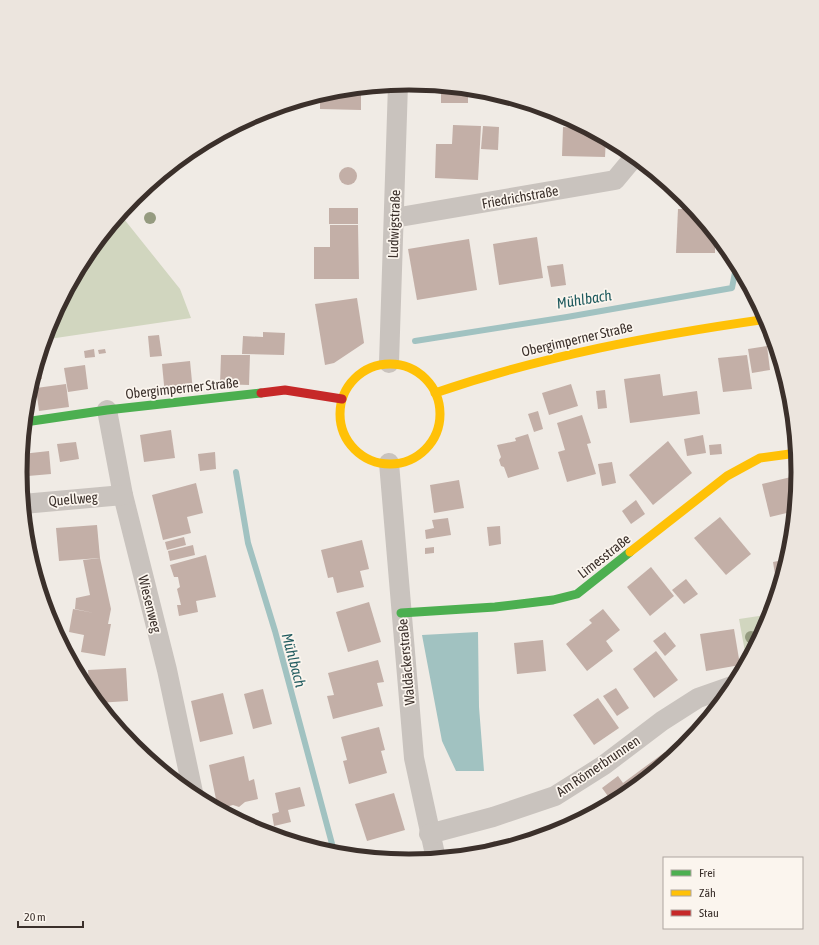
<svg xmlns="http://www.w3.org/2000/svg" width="819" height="945" viewBox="0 0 819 945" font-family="'Asap Condensed',sans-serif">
	<rect width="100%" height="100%" fill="#f0ebe5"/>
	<g fill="#d1d6bf">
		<path d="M124,219L180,289L191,318L49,339L47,332L50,323C72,282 85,247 124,219Z"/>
		<polygon points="772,614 747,663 739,619"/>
	</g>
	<polygon fill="#a1c2c1" points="478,632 479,707 484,771 456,771 442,741 422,635"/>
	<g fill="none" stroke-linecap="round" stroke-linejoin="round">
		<g stroke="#a1c2c1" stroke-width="6">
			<polyline points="415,341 567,317 732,288 737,262"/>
			<polyline points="236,472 248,543 275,631 335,855"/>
		</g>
	</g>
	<g fill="#c3afa7">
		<polygon points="441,86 468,89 468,103 441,103"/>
		<polygon points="361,88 361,110 320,109 320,94 334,90"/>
		<polygon points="578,123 606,138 605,157 562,156 563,127 577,128"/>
		<polygon points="453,125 481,126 478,180 435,178 436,144 452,144"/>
		<polygon points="483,126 499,127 498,150 481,149"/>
		<circle cx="348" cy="176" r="9"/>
		<polygon points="664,180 678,191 664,190"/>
		<rect x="329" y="208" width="29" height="16"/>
		<polygon points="678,209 695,209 715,234 715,253 676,253"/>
		<polygon points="330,225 358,225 359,279 314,279 314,247 330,247"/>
		<polygon points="537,237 543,278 499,285 493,244"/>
		<polygon points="469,239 477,290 417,300 408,249"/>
		<polygon points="563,264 566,285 551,287 547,266"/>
		<polygon points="357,298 364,343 334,363 325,365 315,304"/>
		<polygon points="263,332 285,333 284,355 242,354 243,336 263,337"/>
		<polygon points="159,335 162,356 150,357 148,336"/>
		<polygon points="767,346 770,370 752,373 748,349"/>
		<polygon points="94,349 95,357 85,358 84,351"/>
		<polygon points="105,349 106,353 99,354 98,350"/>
		<polygon points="221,355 250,355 249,385 220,384"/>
		<polygon points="747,355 752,389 723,392 718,358"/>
		<polygon points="39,358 42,379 32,380 36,370"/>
		<polygon points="190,361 193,392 165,395 162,364"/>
		<polygon points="85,365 88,389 68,392 64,368"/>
		<polygon points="660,374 663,396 697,391 700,414 630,423 624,379"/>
		<polygon points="66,384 69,407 39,411 36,388"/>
		<polygon points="571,384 578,406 549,415 542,393"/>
		<polygon points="605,390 607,408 598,409 596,391"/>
		<polygon points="538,411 543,429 534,432 528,414"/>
		<polygon points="582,415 591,443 587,444 596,474 567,482 558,452 565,450 557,423"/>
		<polygon points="171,430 175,458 144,462 140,435"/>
		<polygon points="528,434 539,469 508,478 504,467 501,466 499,460 501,457 497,445 516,441 515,438"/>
		<polygon points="703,435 706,453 687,456 684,439"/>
		<polygon points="668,441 692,473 653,505 629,475"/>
		<polygon points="76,442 79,459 60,462 57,444"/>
		<polygon points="721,444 722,454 710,455 709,445"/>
		<polygon points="49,451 51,474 28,476 30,497 22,498 20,472 22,454"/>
		<polygon points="215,452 216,469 200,471 198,454"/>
		<polygon points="612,462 616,483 602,486 598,464"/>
		<polygon points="791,477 796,500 795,511 770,517 762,484"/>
		<polygon points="459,480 464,508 434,513 430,485"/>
		<polygon points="196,483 203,513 187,517 191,533 163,540 152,495"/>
		<polygon points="636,500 645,514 631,524 622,511"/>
		<polygon points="720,517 751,554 726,575 694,538"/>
		<polygon points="448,518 451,535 426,539 425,530 434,528 432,520"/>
		<polygon points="97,525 100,558 59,561 56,528"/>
		<polygon points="500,526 501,544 489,546 487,527"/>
		<polygon points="184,537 186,545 167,550 165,542"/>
		<polygon points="362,540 369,569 360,571 364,587 337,593 333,577 328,578 321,550"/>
		<polygon points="193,545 195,555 170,561 168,551"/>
		<polygon points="434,547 434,553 425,554 425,548"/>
		<polygon points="206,555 216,597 196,601 198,612 179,616 177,605 181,605 177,589 180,587 178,577 174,577 170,565"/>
		<polygon points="100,558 111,609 108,624 111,624 105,656 81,652 84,635 69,632 73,609 94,613 75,609 76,598 90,595 83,560"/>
		<polygon points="788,559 786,568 778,593 773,562"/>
		<polygon points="651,567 674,596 650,616 627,587"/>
		<polygon points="686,579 698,594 684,604 672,590"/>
		<polygon points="369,602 381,642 348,652 336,612"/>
		<polygon points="603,609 620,630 606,641 613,651 587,671 566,644 592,623 589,620"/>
		<polygon points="734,629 740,665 706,671 700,634"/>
		<polygon points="665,632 676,646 665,656 653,641"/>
		<polygon points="543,640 546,671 517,674 514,643"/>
		<polygon points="656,651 678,680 654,698 633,669"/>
		<polygon points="378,660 384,682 377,683 383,706 333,719 327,696 334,695 328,673"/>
		<polygon points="126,668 128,701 97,703 90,695 88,670"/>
		<polygon points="616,688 629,708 617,716 603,696"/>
		<polygon points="263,689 272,724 253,729 244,694"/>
		<polygon points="223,693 233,734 200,742 191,701"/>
		<polygon points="598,698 619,728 594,745 573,715"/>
		<polygon points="707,721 702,727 696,735 694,724"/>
		<polygon points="379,727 385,750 381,751 387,773 349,784 343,761 347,760 341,737"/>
		<polygon points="136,743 136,749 131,744"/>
		<polygon points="665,752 671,760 628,794 613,803 602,788 618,776 623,783"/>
		<polygon points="244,756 249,781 254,779 258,799 245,802 239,807 233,805 218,809 209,765"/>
		<polygon points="300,787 305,806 288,810 291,822 274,826 272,814 279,812 275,793"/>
		<polygon points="394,793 405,830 367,841 355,804"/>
		<polygon points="263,825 265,834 252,828"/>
		<polygon points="495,841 498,851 471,856 469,849"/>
	</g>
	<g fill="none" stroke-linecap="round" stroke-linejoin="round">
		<g stroke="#c9c3be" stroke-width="20">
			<polyline points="394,218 615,180 635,156"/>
			<polyline points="389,363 398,84"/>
			<polyline points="107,410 123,495 167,670 194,797"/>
			<polyline points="389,463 414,758 436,859"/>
			<polyline points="23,504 123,495"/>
			<polyline points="429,834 493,817 555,796 604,765 662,721 698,698 735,685"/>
		</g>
		<g stroke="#4caf50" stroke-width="9">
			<polyline points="25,422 107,410 261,393"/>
			<polyline points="401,613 495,607 553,600 577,594 630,552"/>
		</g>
		<g stroke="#ffc107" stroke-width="9">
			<circle cx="390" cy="414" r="50"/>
			<path d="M435,393C543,356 654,335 767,319"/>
			<polyline points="630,552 727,476 760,458 797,453"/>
		</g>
		<polyline stroke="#c62828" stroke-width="9" points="261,393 285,390 342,399"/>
	</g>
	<g fill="#959b80">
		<circle cx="150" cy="218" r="6"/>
		<circle cx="751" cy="637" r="6"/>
	</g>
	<g text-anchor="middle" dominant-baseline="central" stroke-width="3.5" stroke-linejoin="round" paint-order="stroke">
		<g font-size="14" fill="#3b302b" stroke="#fbf5ee">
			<text transform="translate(520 197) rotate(-10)">Friedrichstraße</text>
			<text transform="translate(394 224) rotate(-88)">Ludwigstraße</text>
			<text transform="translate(577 339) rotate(-13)">Obergimperner Straße</text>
			<text transform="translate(182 388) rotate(-6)">Obergimperner Straße</text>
			<text transform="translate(73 499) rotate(-5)">Quellweg</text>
			<text transform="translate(604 556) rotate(-38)">Limesstraße</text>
			<text transform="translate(150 604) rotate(76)">Wiesenweg</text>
			<text transform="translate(406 662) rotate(-95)">Waldäckerstraße</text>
			<text transform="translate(598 766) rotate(-34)">Am Römerbrunnen</text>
		</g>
		<g font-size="15" font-style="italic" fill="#1f5a5e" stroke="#fbf5ee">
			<text transform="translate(584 299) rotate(-9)">Mühlbach</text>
			<text transform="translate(294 660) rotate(75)">Mühlbach</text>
		</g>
	</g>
	<path d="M0 0H819V945H0ZM27 472a382 382 0 1 1 764 0a382 382 0 1 1-764 0Z" fill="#ece5de" fill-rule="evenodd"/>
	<path fill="none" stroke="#3b302b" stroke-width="5" d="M27 472a382 382 0 1 1 764 0a382 382 0 1 1-764 0Z"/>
	<rect x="663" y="857" width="140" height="72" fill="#fbf5ee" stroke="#aea6a0"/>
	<rect x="671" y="870" width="20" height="6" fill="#4caf50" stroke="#aea6a0"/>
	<text x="699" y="877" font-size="12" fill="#3b302b">Frei</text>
	<rect x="671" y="890" width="20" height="6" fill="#ffc107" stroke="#aea6a0"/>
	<text x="699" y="897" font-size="12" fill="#3b302b">Zäh</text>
	<rect x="671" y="910" width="20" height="6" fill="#c62828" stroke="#aea6a0"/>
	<text x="699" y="917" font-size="12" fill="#3b302b">Stau</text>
	<path d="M18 921v6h65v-6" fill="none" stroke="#3b302b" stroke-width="2"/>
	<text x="24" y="921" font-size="12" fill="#3b302b" stroke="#fbf5ee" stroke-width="3" paint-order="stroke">20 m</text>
</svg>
